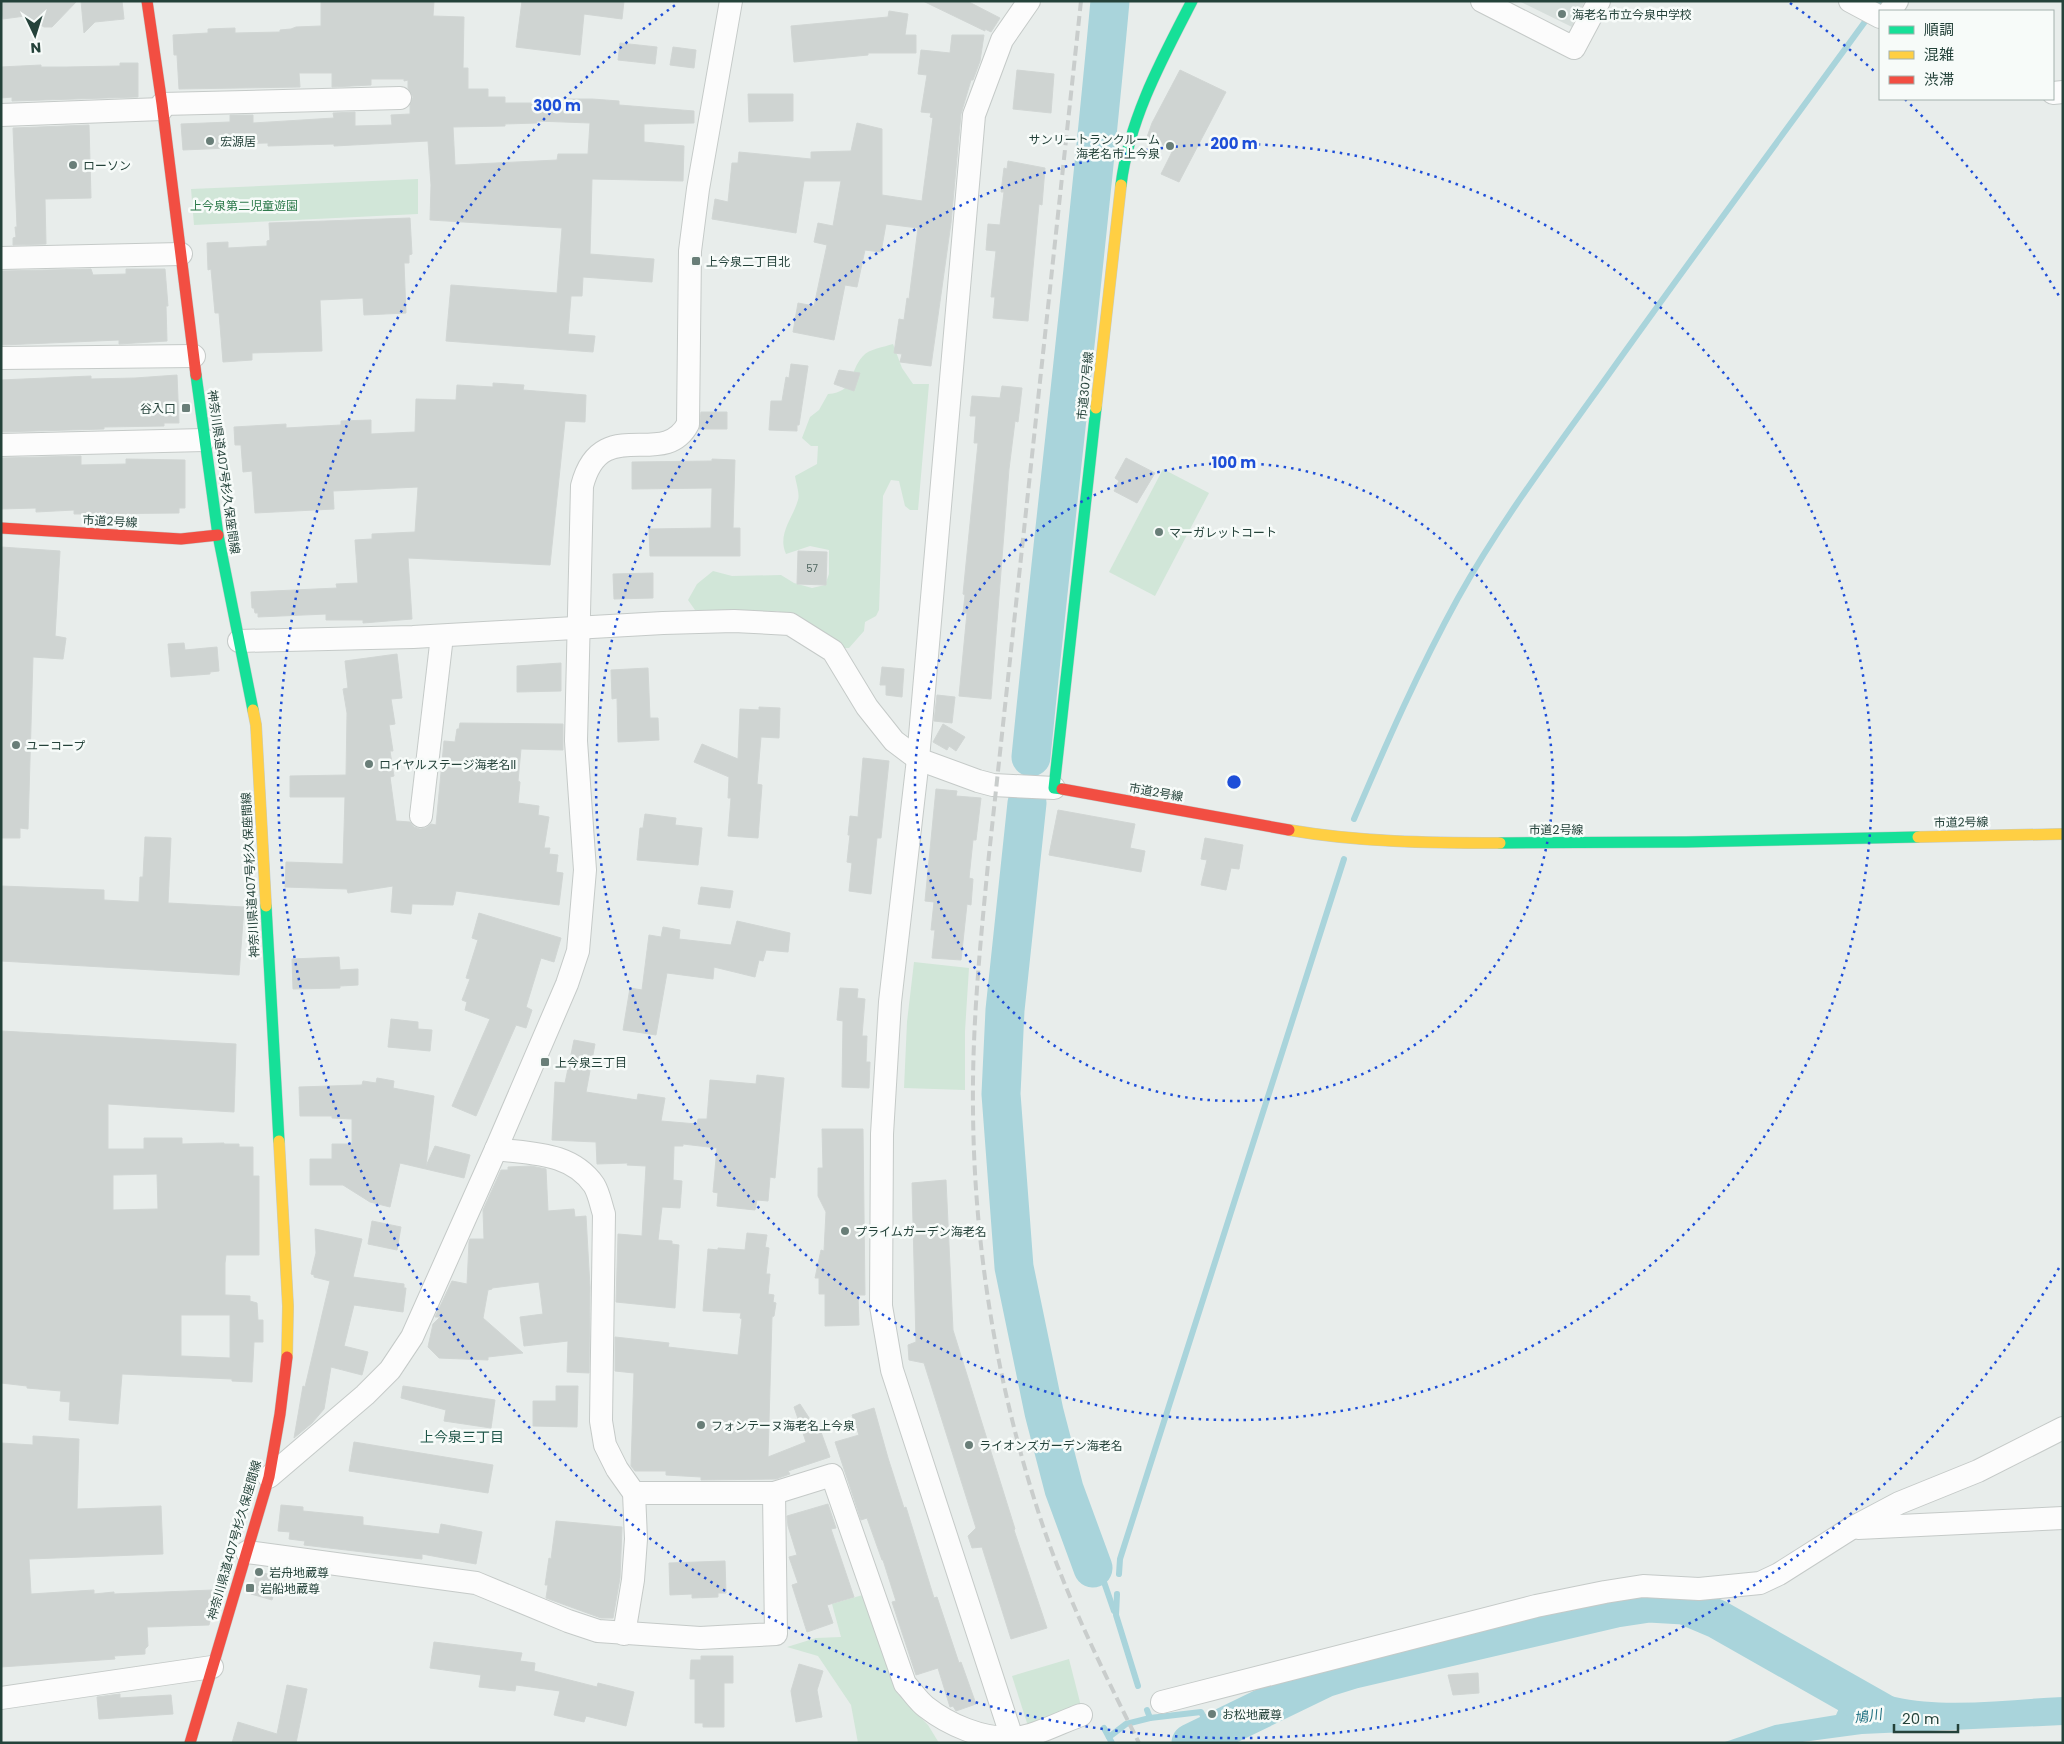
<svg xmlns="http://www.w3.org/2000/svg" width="2064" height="1744" viewBox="0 0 2064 1744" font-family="Poppins,'Noto Sans JP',sans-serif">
	<rect width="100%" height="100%" fill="#e8edeb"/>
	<polygon fill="#d6dedb" points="1519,1 1585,1 1572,27"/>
	<g fill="#d1e6d8">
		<polygon points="418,179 418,214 194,225 191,189"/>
		<path d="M893,344L902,368L913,384H929L918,510H910L905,506L899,481L891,480L883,496L879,610L876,616L865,622L864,631L849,648H842L804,619L777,611L750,614L695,610L688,600L697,584L713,571L732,576L781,575L794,583L812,588L825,585L829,574V550L810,546L786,554C777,534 793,518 798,500C800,494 796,483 795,476L817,464L818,446H811L802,438L810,417L819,410L828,394C856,392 848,372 863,356C869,349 884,347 893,344Z"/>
		<polygon points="1163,469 1209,493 1155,596 1109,572"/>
		<polygon points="914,962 969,968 965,1031 965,1090 904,1088 907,1022"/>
		<polygon points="866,1594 897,1693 928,1725 939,1743 858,1743 851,1705 818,1656 787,1647 816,1638 841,1637 832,1604"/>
		<polygon points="1069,1659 1082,1710 1036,1727 1027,1723 1012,1676"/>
	</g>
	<path fill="#a9d4db" d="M1852,1679C1866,1686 1880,1693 1895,1697C1947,1709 2009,1699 2063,1697V1725L1862,1734L1795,1743H1722L1775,1725L1836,1715Z"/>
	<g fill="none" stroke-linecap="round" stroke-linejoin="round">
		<g stroke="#a9d4db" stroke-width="6">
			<path d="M1354,819C1386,744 1419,669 1458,598C1502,519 1557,447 1609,374C1698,249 1790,125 1880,1"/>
			<polyline points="1093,1568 1104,1582 1114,1611"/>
			<polyline points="1119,1574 1120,1559 1344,859"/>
			<polyline points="1117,1594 1116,1615 1138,1686"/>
			<polyline points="1147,1710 1150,1718"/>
			<polyline points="1104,1728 1112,1743"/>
			<polyline points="1109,1737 1126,1724 1150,1718 1201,1712 1212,1733"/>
		</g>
		<g stroke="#a9d4db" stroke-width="39">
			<path d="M1031,757C1056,505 1087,254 1110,1"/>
			<polyline points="1027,803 1005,1010 1001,1094 1014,1267 1044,1412 1064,1489 1093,1568"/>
			<polyline points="1191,1743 1325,1678 1354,1669 1616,1608 1649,1603 1684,1605 1717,1619 1881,1712"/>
		</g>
	</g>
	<g fill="#cfd4d2" stroke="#d1d6d4" fill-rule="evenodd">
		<polygon points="1,1 77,1 52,27 44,27 32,20 25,20 25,16 3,19"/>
		<polygon points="81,1 122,1 124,19 95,22 84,33"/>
		<path d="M321,1H434L433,16L464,17L463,68H468V89H488V97H505V103H560L568,102V99H592L619,101V105L694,111V123L644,124V142L684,146L683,181L592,179L590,254L654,259L652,282L583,277L582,296H571L568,334L595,336L593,352L446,341L451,285L557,293L562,228L430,220L431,185L428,141L334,146V144L268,146V143L228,144V148L183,150L181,124L230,122V115H253V123L334,118L333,113L355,112V126L392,125L391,115L410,114V106L413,97L408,88V80L404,81V79H371V85L332,87V73H299L300,87L179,89L177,55H174L173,35L208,33V29L235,28V33L280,32V30L291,29L296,27L321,26ZM537,121L590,123L588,154H558L557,160L455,165L453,127L505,126V124L537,123Z"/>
		<polygon points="522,1 624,1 622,19 584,14 580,55 516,47"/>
		<polygon points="923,1 967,1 1000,18 991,32 985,29 985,31"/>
		<polygon points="889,11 908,14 905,35 916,35 916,53 868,53 868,55 794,62 791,26 888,17"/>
		<polygon points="952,35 984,35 980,61 973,80 971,80 961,114 951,223 931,366 900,362 902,354 894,353 899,319 904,320 907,298 909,299 918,228 886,224 881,252 865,250 857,287 845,285 834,340 793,332 798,303 814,306 827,245 814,242 818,223 833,226 841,181 804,181 796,233 712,219 715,199 728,202 732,163 738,163 739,152 811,159 811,152 851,151 857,123 882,129 882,195 922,201 933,118 930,117 931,113 921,112 927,75 918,74 921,50 950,53"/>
		<polygon points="620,43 657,47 655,64 618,60"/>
		<polygon points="673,47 696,50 694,68 670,65"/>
		<polygon points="120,63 138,63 138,97 12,101 12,97 1,98 1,67 41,65 41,67 67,67 120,66"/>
		<polygon points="1017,70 1054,74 1051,113 1013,109"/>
		<polygon points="1180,70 1226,92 1179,182 1161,174 1173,150 1147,137 1152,123"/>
		<polygon points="748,94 793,94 793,121 749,122"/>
		<polygon points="89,125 91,198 45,199 46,244 13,245 13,238 16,237 15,227 17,227 13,128"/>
		<polygon points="1008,161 1045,168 1042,205 1039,204 1028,321 993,318 995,297 991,297 996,251 986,250 988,224 1000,225 1004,192 1001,192 1004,168 1007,169"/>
		<polygon points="410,218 412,254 409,255 409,263 404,263 406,313 364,315 363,298 320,300 322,351 252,353 252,360 223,362 219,313 215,313 211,269 208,270 207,243 228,242 228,248 267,246 267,241 270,240 269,223"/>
		<polygon points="91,269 93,275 126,274 126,269 165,269 168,306 166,306 167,341 119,344 119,340 2,345 1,271"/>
		<polygon points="791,364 808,366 799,425 797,425 797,431 769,430 771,401 782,401 786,377 789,378"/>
		<polygon points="839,370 860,373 854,391 834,384"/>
		<polygon points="177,375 179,423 164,423 164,426 104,427 104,429 1,432 1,380 91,376 91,379 135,378"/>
		<polygon points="493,383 524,385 523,390 586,395 585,422 565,421 550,565 408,558 412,619 363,623 363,620 326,620 326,614 258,617 258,613 255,613 254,608 252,608 251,592 337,588 336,584 358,583 355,540 372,539 372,534 415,532 418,487 333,491 334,509 255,513 252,471 243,472 241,445 235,445 234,427 286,424 286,428 341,425 341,421 371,420 371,434 415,432 416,399 456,400 457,385 493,387"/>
		<polygon points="1002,386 1022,388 1018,422 1015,421 1009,469 991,699 959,696 967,613 963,613 965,595 963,594 978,443 974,443 976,416 970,416 972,396 1000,398"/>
		<polygon points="701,412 727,412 727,429 699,429"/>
		<polygon points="81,456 81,465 126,464 126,459 185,460 185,508 179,508 179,513 80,514 74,514 74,510 36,512 36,508 1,509 1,458"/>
		<polygon points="1126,458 1155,473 1137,503 1114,491 1119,481 1115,478"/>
		<polygon points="712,459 735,460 733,528 740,528 740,556 650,556 649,529 711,528 712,488 632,489 632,462 712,461"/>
		<polygon points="1,547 60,551 55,636 66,638 63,659 33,657 28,829 20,828 20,838 1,838"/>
		<polygon points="798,551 827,552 826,585 797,584"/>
		<polygon points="653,573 653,598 614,599 613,574"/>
		<polygon points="184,643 185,650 217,647 219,671 210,672 210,674 171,677 168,644"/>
		<polygon points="397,654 402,698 391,699 395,724 389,725 393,751 390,751 394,776 390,777 396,821 410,822 414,827 420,829 426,828 431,824 436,825 444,741 455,742 457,729 459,729 460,723 563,724 563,750 521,749 518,781 520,782 518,803 539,806 538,815 549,817 544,848 550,848 549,854 558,855 556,872 563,873 559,905 456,891 453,905 412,904 411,914 391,912 393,886 348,893 347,889 285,887 286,862 343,864 345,797 290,797 290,776 346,775 347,713 343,689 348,688 345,661"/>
		<polygon points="561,663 561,691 517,692 517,666"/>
		<polygon points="882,667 904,669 902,697 886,695 886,685 880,685"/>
		<polygon points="648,668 650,718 658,718 659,740 618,742 617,698 612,699 611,670"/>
		<polygon points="937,695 955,697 952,723 934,721"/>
		<polygon points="759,707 780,708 779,738 761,737 757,784 762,785 758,838 728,836 731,798 728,798 729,777 694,762 702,744 738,759 740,709 759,710"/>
		<polygon points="943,724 965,737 956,751 949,746 947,750 933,742"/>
		<polygon points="863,758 889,761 881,838 877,838 871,894 849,891 852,863 847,862 850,835 848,835 850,816 858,817"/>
		<polygon points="936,789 957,791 956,796 981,798 976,840 973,840 969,878 973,879 971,905 967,904 961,960 932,958 935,930 931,930 934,902 925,901"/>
		<polygon points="1058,810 1135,824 1130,848 1145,851 1141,872 1049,855"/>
		<polygon points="645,814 676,818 675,825 702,828 698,865 637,860 640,828 643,828"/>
		<polygon points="145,837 171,838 168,903 244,907 239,975 1,961 1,886 104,890 104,900 139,902 140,877 143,877"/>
		<polygon points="1205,838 1243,845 1239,869 1231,868 1226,890 1201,885 1207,860 1201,859"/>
		<polygon points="701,887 733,891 730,908 698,904"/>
		<polygon points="479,913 561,938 554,962 541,958 526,1007 532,1010 526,1028 516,1025 476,1116 452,1106 490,1019 465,1010 467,1002 462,1000 470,979 466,978 478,940 472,938"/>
		<polygon points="737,921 790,933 788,952 766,950 763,961 759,960 755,977 714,967 713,979 667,973 656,1035 623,1030 630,988 642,990 649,935 661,937 663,927 680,930 679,939 731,945"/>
		<polygon points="339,957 340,970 358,969 358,985 340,986 340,988 293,989 292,959"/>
		<polygon points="840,988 858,989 857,998 865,999 862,1036 867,1036 866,1062 870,1062 869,1088 842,1087 843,1021 837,1020"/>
		<polygon points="391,1019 418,1022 418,1029 432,1030 430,1051 388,1047"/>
		<path d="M1,1031L236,1044L234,1112L108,1104V1149H144V1138H182V1144L224,1143V1144H239V1147H253V1176H259V1255H226L225,1263V1295L250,1296V1301L257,1303L258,1320H263V1342H254L252,1382L232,1381V1379L122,1374L118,1424L69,1420L70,1402L60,1401L61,1391L27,1388V1386L1,1383ZM157,1174L158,1209L113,1210V1175ZM181,1315H230V1358L181,1356Z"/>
		<polygon points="574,1040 595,1044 586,1092 637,1100 638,1094 665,1098 661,1121 697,1124 698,1119 707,1119 710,1080 756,1084 757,1075 784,1078 775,1178 770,1177 768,1201 757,1200 755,1210 717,1206 718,1193 713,1192 717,1148 683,1144 683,1146 674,1146 673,1180 682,1181 680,1208 662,1207 658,1240 672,1241 672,1244 679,1245 675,1308 616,1302 618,1234 642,1236 646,1166 627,1165 628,1163 597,1164 596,1142 552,1140 555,1082 565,1083"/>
		<polygon points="377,1078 394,1081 393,1088 434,1096 426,1166 435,1146 470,1155 464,1178 400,1163 390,1207 370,1202 343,1185 310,1185 310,1159 332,1159 332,1144 352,1144 352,1119 332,1118 332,1116 300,1116 299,1087 362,1085 363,1081 376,1083"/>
		<polygon points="822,1129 863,1129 865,1295 858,1295 859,1325 825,1326 825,1294 819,1294 819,1278 815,1278 821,1250 824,1251 826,1212 818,1196 818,1168 823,1168"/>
		<polygon points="531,1166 546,1169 548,1211 574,1209 575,1217 586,1216 590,1287 589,1373 567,1372 568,1341 524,1346 520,1317 543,1314 539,1282 492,1288 492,1289 488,1290 483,1318 523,1353 488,1357 488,1360 439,1358 428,1347 433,1324 440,1317 435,1317 452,1281 467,1284 469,1242 470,1239 484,1239 483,1210 501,1170 508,1170 508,1167"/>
		<polygon points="946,1180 953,1330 1015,1529 1014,1530 1047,1628 1011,1639 982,1547 972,1548 968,1536 976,1528 924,1363 909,1360 908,1345 916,1342 912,1183"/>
		<polygon points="372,1221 401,1227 397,1250 368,1244"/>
		<polygon points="315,1229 362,1239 353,1277 404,1284 404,1288 406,1288 403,1312 354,1305 344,1346 368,1352 362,1375 331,1367 324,1409 312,1423 294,1438 303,1386 305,1387 330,1281 314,1277 314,1275 311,1274 316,1253"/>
		<polygon points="747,1233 767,1235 765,1247 769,1248 766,1274 770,1274 768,1294 774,1295 773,1302 776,1303 774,1316 772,1317 768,1457 806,1442 794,1407 800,1404 819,1433 821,1432 830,1457 788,1471 790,1474 776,1479 701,1480 701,1477 666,1475 666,1471 635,1471 631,1466 634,1373 615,1371 615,1337 669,1343 668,1347 738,1355 742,1319 740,1318 741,1313 703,1311 708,1249 718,1250 718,1248 745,1250"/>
		<polygon points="403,1386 495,1400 491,1428 444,1421 446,1410 401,1398"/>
		<polygon points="556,1386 578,1386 577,1427 533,1426 533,1401 556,1401"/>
		<polygon points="874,1408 888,1458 904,1508 906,1507 934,1598 937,1597 959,1663 961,1662 976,1704 956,1711 953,1706 950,1707 938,1668 916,1675 892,1602 896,1601 883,1560 882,1560 867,1518 861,1520 835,1442 859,1435 852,1415"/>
		<polygon points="33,1436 79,1439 77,1509 161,1506 163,1554 29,1559 31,1594 94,1590 94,1594 114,1592 114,1594 213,1590 213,1609 209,1625 147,1627 148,1646 145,1649 145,1654 114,1656 115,1659 1,1667 1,1443 33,1445"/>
		<polygon points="354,1442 493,1465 488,1493 349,1471"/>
		<polygon points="828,1504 836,1528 831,1529 854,1597 827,1605 833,1623 807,1632 792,1585 798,1583 789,1557 797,1555 788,1526 787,1516"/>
		<polygon points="281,1505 303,1507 303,1511 363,1517 363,1525 439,1534 441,1524 482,1532 476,1564 422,1554 422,1559 304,1545 305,1541 289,1539 290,1532 278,1531"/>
		<polygon points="556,1521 622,1527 620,1578 613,1618 601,1618 546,1598 548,1585 545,1585 549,1558 551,1559"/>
		<polygon points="725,1561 726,1593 718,1593 718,1597 692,1598 692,1594 670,1595 669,1563"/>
		<polygon points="257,1571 278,1577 272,1600 251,1594"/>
		<polygon points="434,1642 522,1653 520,1661 535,1663 534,1671 597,1687 598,1683 634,1692 626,1726 586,1716 584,1722 554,1715 560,1691 516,1685 515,1691 479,1687 481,1675 430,1668"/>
		<polygon points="701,1656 733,1656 733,1683 724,1683 724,1727 703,1727 703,1723 695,1723 695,1679 690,1679 691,1660 701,1660"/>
		<polygon points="799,1664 823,1671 817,1690 822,1717 796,1722 791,1691"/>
		<polygon points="1478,1673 1479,1693 1453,1695 1448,1675"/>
		<polygon points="287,1685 307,1689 296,1743 232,1743 238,1722 277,1734"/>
		<polygon points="120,1694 120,1698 171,1695 173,1714 99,1719 97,1697"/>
	</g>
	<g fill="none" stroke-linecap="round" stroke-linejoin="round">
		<defs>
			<g id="street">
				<polyline points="1482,1 1574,48 1599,1"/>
				<polyline points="1850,1 1880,17"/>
				<polyline points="1890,11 1897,1"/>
				<polyline points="2053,93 2063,92"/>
				<polyline points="162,104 400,98"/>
				<polyline points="1,115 162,109"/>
				<polyline points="1,258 181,254"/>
				<polyline points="1,358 194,356"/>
				<polyline points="1,445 204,440"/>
				<polyline points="239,641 413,637 663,623 734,621 790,624 833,651 867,707 894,741 918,759 978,781 993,785 1054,788"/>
				<polyline points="421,816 442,636"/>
				<path d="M496,1149C532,1154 571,1152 594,1185C599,1193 601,1205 604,1214L601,1421L605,1445L617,1469L634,1493L636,1539L633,1580L624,1634"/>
				<path d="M269,1477L365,1395L390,1370L412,1337L496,1149L567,984L578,951L585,870L576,741L582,486C601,412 663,471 688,424L690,251L698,189L731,1"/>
				<path d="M634,1493H774L832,1475L905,1684C912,1691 918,1701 926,1707C949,1725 982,1739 1012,1738C1032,1738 1061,1722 1081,1715"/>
				<polyline points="1858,1528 2063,1518"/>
				<polyline points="247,1552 476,1583 568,1621 598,1631 700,1638 776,1634 774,1493"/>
				<polyline points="1,1698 212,1667"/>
				<polyline points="1162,1702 1536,1606 1605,1592 1643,1586 1699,1589 1760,1583 1779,1574 1850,1529 1899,1503 1978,1471 2063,1428"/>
				<polyline points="1012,1738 892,1370 881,1306 882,1134 890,1002 918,759 974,115 1002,40 1029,1"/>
			</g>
			<g id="fast">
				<path d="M1121,185C1129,119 1162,59 1192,1"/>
				<polyline points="196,375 218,535 253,710"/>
				<polyline points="1062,789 1054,788 1096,408"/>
				<polyline points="1500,843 1686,842 1918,837"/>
				<polyline points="266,906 279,1141"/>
			</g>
			<g id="slow">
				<polyline points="1096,408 1121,185"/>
				<polyline points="253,710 256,725 266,906"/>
				<path d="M1289,830C1358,842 1430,843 1500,843"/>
				<polyline points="1918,837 2063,834"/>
				<polyline points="279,1141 288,1306 287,1357"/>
			</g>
			<g id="jam">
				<polyline points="147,1 162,104 196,375"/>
				<polyline points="1,528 181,539 218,535"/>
				<polyline points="1062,789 1289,830"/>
				<polyline points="190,1743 269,1477 280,1414 287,1357"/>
			</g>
		</defs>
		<use href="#street" stroke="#c5cac8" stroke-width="24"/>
		<use href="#fast" stroke="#c3cbc8" stroke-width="12"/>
		<use href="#slow" stroke="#c3cbc8" stroke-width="12"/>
		<use href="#jam" stroke="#c3cbc8" stroke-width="12"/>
		<use href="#street" stroke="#fcfcfc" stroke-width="22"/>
		<use href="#fast" stroke="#16e098" stroke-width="11"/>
		<use href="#slow" stroke="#ffcf43" stroke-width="11"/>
		<use href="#jam" stroke="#f24e42" stroke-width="11"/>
		<path stroke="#c9cdcc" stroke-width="4" stroke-dasharray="10 5" stroke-linecap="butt" d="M1081,1L988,864C980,946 972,1027 973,1109C974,1254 999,1398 1046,1535C1071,1606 1105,1675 1139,1743"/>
	</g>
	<g fill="none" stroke="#1d4ed8" stroke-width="2.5" stroke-dasharray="2.5 5">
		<circle cx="1234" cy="782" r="319"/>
		<circle cx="1234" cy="782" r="638"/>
		<path d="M2059 1268A957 957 0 1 1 678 3M1790 3A957 957 0 0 1 1874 71M1905 99A957 957 0 0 1 2059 296"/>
	</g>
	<g fill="#697e78" stroke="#f7fbf9" stroke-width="2">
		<circle cx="1562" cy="14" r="5"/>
		<circle cx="210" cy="141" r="5"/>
		<circle cx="1170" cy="146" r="5"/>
		<circle cx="73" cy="165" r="5"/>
		<rect x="691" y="256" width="10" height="10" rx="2.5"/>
		<rect x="181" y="403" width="10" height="10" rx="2.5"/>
		<circle cx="1159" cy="532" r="5"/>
		<circle cx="16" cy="745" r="5"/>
		<circle cx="369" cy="764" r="5"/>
		<rect x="540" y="1057" width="10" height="10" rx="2.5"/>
		<circle cx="845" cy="1231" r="5"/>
		<circle cx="701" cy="1425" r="5"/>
		<circle cx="969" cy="1445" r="5"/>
		<circle cx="259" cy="1572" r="5"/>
		<rect x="245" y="1583" width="10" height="10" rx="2.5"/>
		<circle cx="1212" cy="1714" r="5"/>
	</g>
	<g text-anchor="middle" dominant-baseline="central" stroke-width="5" stroke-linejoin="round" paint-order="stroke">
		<g font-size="10" fill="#506761">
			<text x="812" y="568">57</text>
		</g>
		<g font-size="12" fill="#24423a" stroke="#f7fbf9" text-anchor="start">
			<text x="1572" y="14">海老名市立今泉中学校</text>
			<text x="1160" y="139" text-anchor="end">サンリートランクルーム<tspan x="1160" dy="14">海老名市上今泉</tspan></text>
			<text x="220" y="141">宏源居</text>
			<text x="83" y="165">ローソン</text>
			<text x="706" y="261">上今泉二丁目北</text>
			<text x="176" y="408" text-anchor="end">谷入口</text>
			<text x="1169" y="532">マーガレットコート</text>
			<text x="26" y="745">ユーコープ</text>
			<text x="379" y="764">ロイヤルステージ海老名II</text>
			<text x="555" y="1062">上今泉三丁目</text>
			<text x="855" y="1231">プライムガーデン海老名</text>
			<text x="711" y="1425">フォンテーヌ海老名上今泉</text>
			<text x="979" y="1445">ライオンズガーデン海老名</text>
			<text x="269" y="1572">岩舟地蔵尊</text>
			<text x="260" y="1588">岩船地蔵尊</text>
			<text x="1222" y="1714">お松地蔵尊</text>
		</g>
		<g font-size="12" fill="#2d7a4b" stroke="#f7fbf9">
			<text x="244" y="205">上今泉第二児童遊園</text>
		</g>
		<g font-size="12" fill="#24423a" stroke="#f7fbf9">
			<text transform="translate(1085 386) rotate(-84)">市道307号線</text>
			<text transform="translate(224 472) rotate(82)">神奈川県道407号杉久保座間線</text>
			<text transform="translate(110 521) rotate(3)">市道2号線</text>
			<text transform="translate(1156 792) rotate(10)">市道2号線</text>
			<text transform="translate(1961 822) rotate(-1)">市道2号線</text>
			<text x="1556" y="829">市道2号線</text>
			<text transform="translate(250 875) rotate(-93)">神奈川県道407号杉久保座間線</text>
			<text transform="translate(234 1540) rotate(-74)">神奈川県道407号杉久保座間線</text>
		</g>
		<g font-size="14" fill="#1f5548" stroke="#f7fbf9">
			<text x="462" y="1437">上今泉三丁目</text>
		</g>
		<g font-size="14" font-style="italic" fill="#1c6f80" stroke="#f7fbf9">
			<text transform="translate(1868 1716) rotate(-9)">鳩川</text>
		</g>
	</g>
	<circle cx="1234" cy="782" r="8" fill="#1d4ed8" stroke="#f7fbf9" stroke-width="2.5"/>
	<g font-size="15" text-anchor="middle" font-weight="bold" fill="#1d4ed8" stroke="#f7fbf9" stroke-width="5" stroke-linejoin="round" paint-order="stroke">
		<text x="557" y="111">300 m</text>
		<text x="1234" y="149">200 m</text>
		<text x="1234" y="468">100 m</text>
	</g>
	<rect width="2064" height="1744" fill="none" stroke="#24423a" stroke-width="5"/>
	<rect x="1879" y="10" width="175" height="90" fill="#f7fbf9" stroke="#a3b1ad"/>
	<rect x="1889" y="26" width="25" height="8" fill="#16e098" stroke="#a3b1ad"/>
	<text x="1924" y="35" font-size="15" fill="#24423a">順調</text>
	<rect x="1889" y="51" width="25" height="8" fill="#ffcf43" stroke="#a3b1ad"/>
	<text x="1924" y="60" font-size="15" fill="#24423a">混雑</text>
	<rect x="1889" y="76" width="25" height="8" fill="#f24e42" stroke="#a3b1ad"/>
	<text x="1924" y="85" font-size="15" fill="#24423a">渋滞</text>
	<g transform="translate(35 35) rotate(176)" stroke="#f7fbf9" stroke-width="4" paint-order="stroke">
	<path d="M0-4L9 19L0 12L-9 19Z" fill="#24423a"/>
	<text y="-8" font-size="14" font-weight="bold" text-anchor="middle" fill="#24423a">N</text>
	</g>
	<path d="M1894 1724v8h64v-8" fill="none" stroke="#24423a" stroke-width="2.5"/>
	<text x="1902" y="1724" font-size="15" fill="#24423a" stroke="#f7fbf9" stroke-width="4" paint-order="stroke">20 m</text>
</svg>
